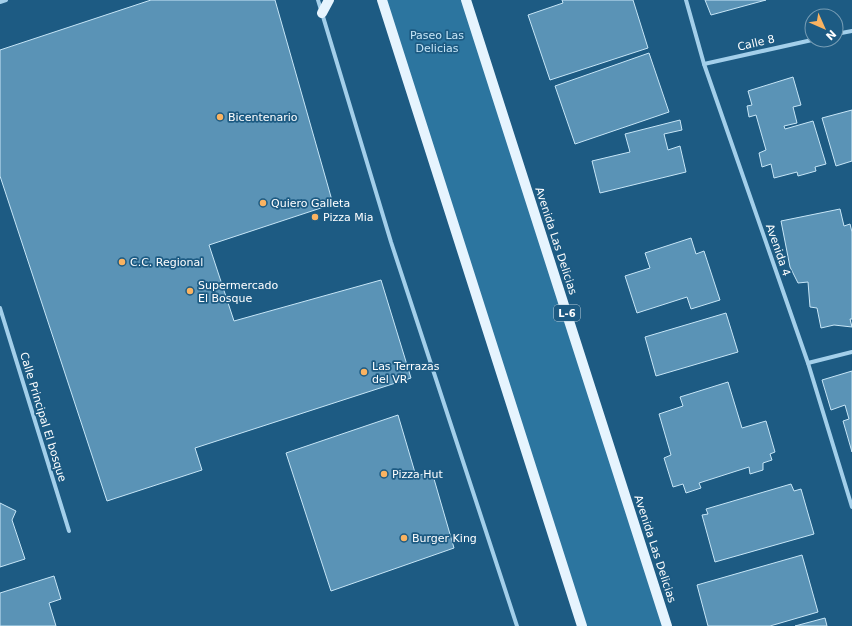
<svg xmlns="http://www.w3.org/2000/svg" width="852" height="626" viewBox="0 0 852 626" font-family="'DejaVu Sans',sans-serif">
	<rect width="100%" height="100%" fill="#1d5b83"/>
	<polygon fill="#2c759f" points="382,0 466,0 665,626 584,626"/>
	<g fill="#5a93b6" stroke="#c7e6f7">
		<polygon points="151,0 275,0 333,204 209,245 234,321 381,280 411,378 195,448 202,470 107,501 0,176 0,50"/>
		<polygon points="562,0 633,0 648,48 550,80 528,15 563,3"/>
		<polygon points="705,0 766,0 711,15"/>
		<polygon points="649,53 669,112 575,144 555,86"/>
		<polygon points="793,77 801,105 793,107 797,123 784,126 785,129 813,121 826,164 815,167 816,171 798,176 797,172 774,178 771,164 762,167 759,153 766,150 756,115 749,117 747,106 752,105 748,91"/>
		<polygon points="852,110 852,161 836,166 822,118"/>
		<polygon points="680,120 682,130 664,134 668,150 680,146 686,172 600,193 592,161 630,152 625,134"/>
		<polygon points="840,209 844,226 850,224 852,232 852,319 850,319 852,327 834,325 821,328 817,308 810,307 808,282 798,283 790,267 781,221"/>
		<polygon points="691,238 696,254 704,251 720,300 691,309 687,297 637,313 625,276 650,268 645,253"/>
		<polygon points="726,313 738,352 656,376 645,337"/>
		<polygon points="852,371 852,452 843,421 849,419 845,405 831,410 822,380"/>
		<polygon points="728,382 742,428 766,421 775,452 770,454 772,460 763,463 763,470 750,474 749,467 699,483 701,488 686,493 683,484 673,487 664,458 671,455 659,414 683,406 680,397"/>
		<polygon points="398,415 416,476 432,472 454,548 331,591 286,453"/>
		<polygon points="791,484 794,491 801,489 814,534 715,562 702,515 708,514 706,509"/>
		<polygon points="0,503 16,511 12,520 25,559 0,567"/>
		<polygon points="802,555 818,612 770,626 708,626 697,585"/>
		<polygon points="54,576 61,599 49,603 56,626 0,626 0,593"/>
		<polygon points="825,618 827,626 795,626"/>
	</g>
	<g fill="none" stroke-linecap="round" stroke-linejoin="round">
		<g stroke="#a3cfea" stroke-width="4">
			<polyline points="318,0 391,242 517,626"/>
			<polyline points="686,0 704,64 808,363 852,507"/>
			<polyline points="0,2 6,0"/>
			<polyline points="836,34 852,31"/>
			<polyline points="704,64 812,40"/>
			<polyline points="0,308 69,531"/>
			<polyline points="808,363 852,352"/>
		</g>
		<g stroke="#e6f4fe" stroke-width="10">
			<polyline points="382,0 582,626"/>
			<polyline points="466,0 667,626"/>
			<polyline points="322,13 329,0"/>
		</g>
	</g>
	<g fill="#fab361" stroke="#1d5b83" stroke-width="1.5">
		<circle cx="220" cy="117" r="4"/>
		<circle cx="263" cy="203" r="4"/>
		<circle cx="315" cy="217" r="4"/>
		<circle cx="122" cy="262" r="4"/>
		<circle cx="190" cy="291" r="4"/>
		<circle cx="364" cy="372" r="4"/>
		<circle cx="384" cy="474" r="4"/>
		<circle cx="404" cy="538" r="4"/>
	</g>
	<g text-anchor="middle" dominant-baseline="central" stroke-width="3.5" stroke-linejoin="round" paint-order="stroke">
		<rect fill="#1d5b83" stroke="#bbceda" stroke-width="1" x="554" y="305" width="26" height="16" rx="3"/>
		<g font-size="10" font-weight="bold" fill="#fff">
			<text x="567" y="313">L-6</text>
		</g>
		<g font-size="11" fill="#c7e6f7" stroke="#1d5b83">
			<text x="437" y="35">Paseo Las<tspan x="437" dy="13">Delicias</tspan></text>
		</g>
		<g font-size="11" fill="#fff" stroke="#1d5b83">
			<text transform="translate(756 43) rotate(-13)">Calle 8</text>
			<text transform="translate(556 241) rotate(72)">Avenida Las Delicias</text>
			<text transform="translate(778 250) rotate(71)">Avenida 4</text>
			<text transform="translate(43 417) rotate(73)">Calle Principal El bosque</text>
			<text transform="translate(655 549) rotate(72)">Avenida Las Delicias</text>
		</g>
		<g font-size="11" fill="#fff" stroke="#1d5b83" text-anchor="start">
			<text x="228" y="117">Bicentenario</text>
			<text x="271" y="203">Quiero Galleta</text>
			<text x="323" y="217">Pizza Mia</text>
			<text x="130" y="262">C.C. Regional</text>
			<text x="198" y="285">Supermercado<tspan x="198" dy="13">El Bosque</tspan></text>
			<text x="372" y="366">Las Terrazas<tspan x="372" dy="13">del VR</tspan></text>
			<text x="392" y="474">Pizza Hut</text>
			<text x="412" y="538">Burger King</text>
		</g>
	</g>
	<g transform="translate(824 28) rotate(135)"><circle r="19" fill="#1d5b83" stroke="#779db5"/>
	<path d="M0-3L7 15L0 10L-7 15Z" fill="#fab361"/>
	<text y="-6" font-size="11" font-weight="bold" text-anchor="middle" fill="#ffffff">N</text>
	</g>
</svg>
